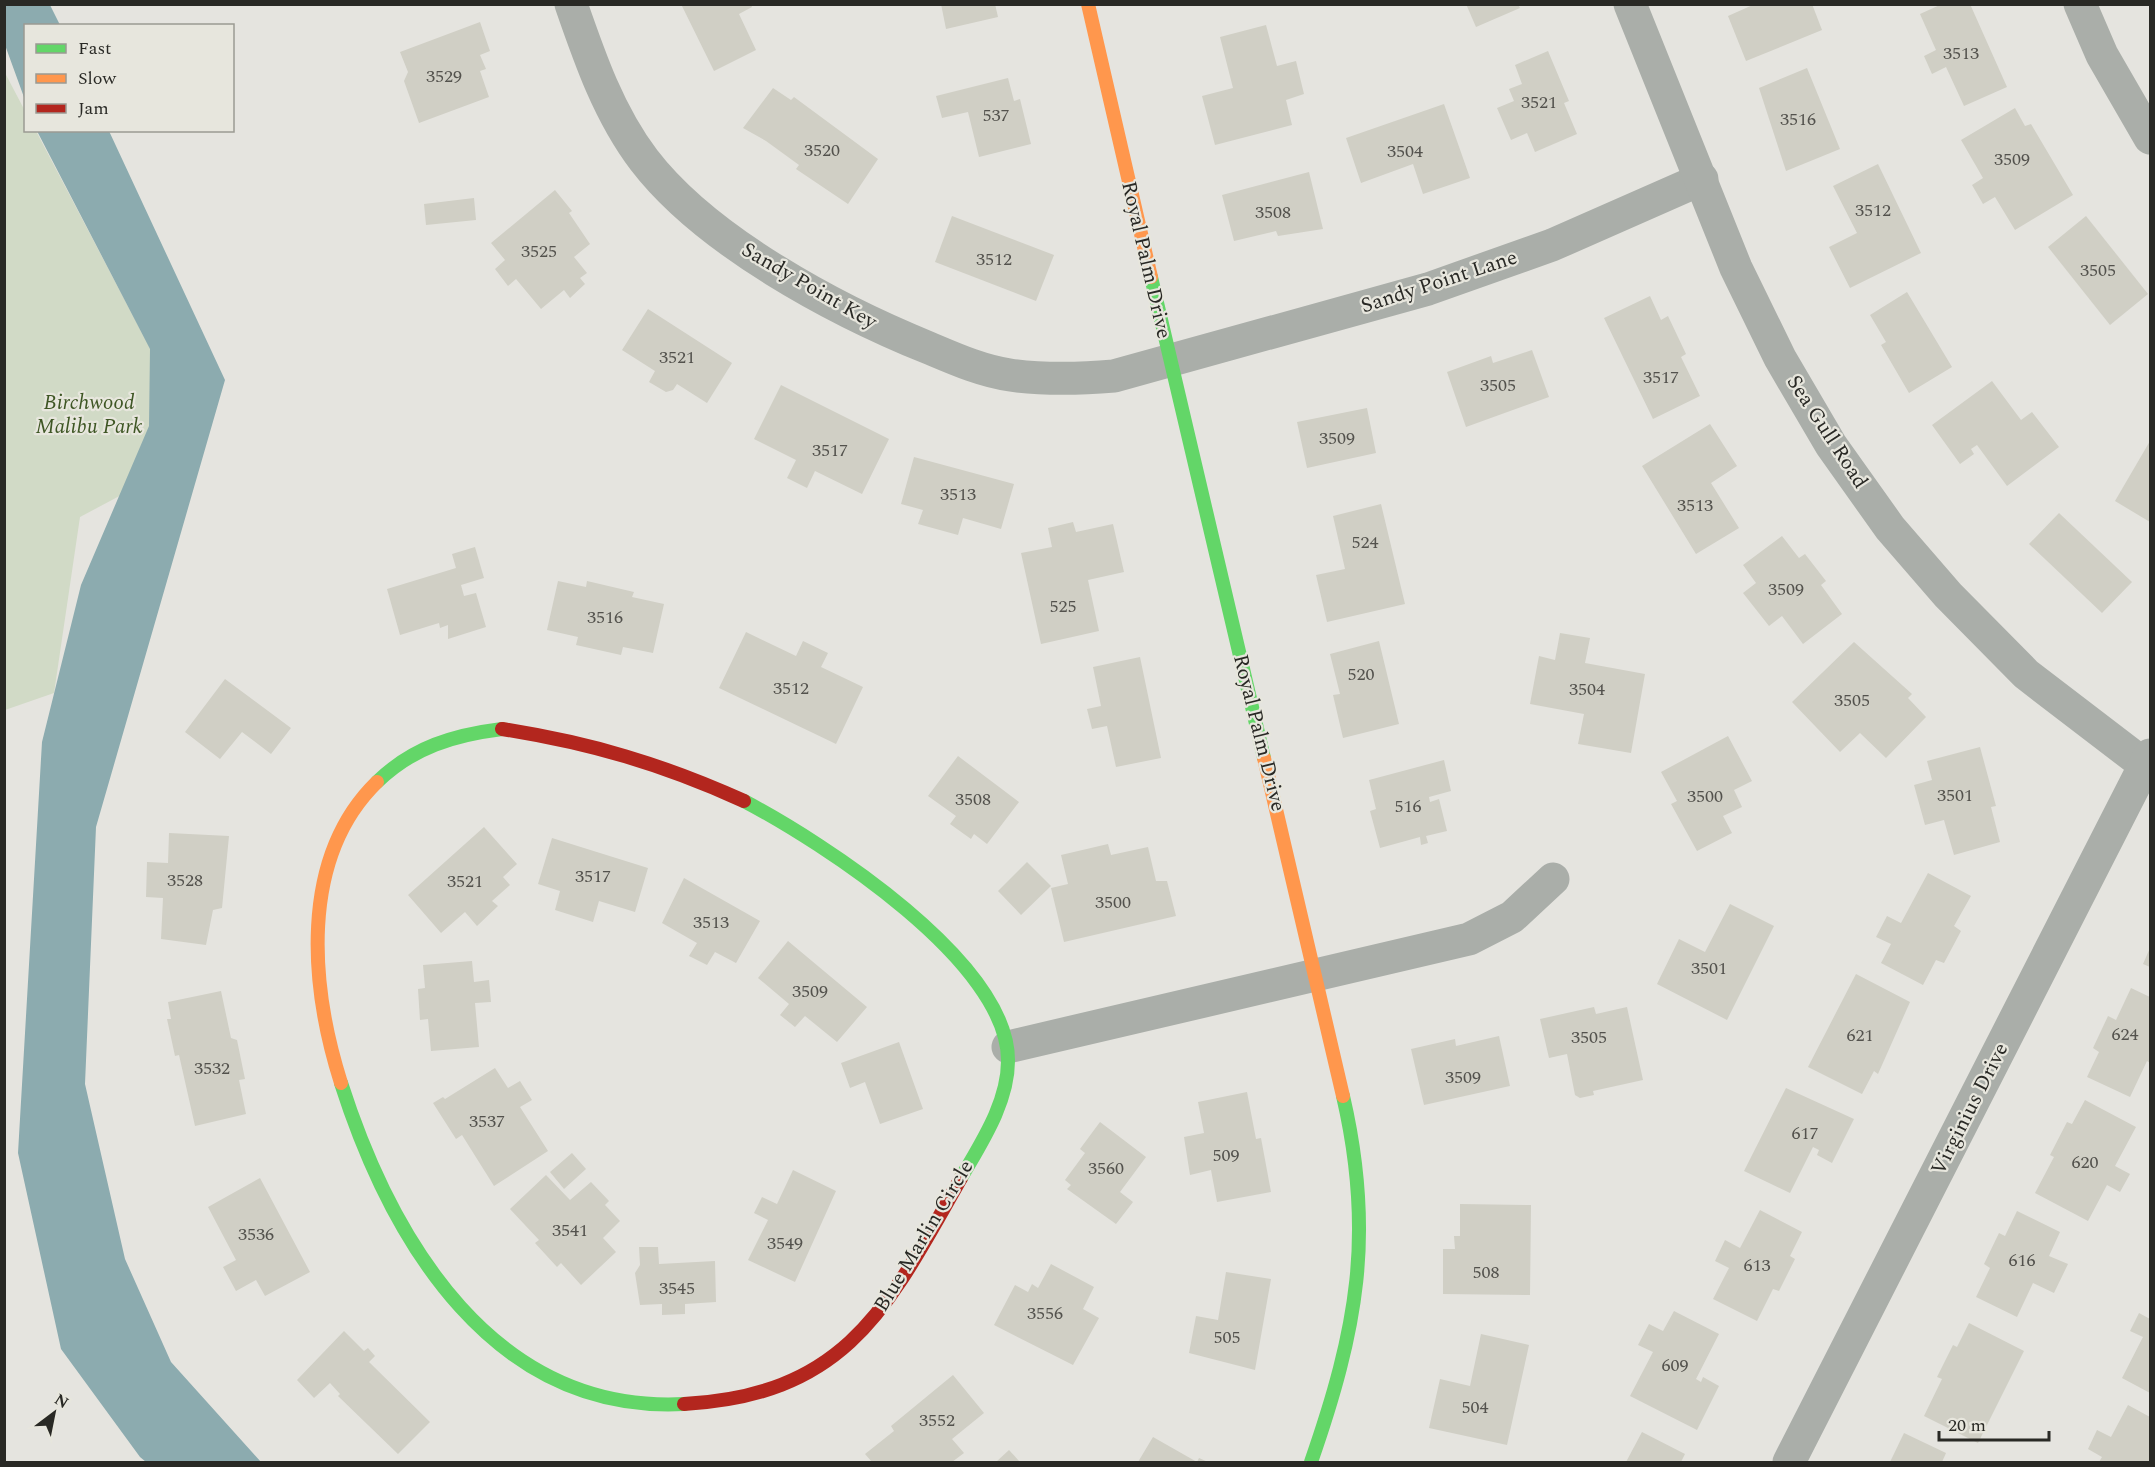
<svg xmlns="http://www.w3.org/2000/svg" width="2155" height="1467" viewBox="0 0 2155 1467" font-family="Spectral,serif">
	<rect width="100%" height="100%" fill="#e5e4df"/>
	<polygon fill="#d1dac6" points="4,71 25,111 26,130 36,131 204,451 80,517 54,693 5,710"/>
	<g fill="#8cabaf">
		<polygon points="5,4 50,5 60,25 26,26 25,100 5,45"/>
		<polygon points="37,131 109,131 225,380 96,827 85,1084 125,1259 171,1362 261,1462 146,1462 140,1457 61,1349 18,1153 42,742 81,585 149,426 150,349"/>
	</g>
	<g fill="#d0cfc5">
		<polygon points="681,4 751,4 752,7 739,14 756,50 714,71"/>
		<polygon points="941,4 995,4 998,17 946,29"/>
		<polygon points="1466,4 1518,4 1520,8 1476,27"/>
		<polygon points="1755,4 1812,4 1822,30 1746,61 1728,16"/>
		<polygon points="1942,4 1970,4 2007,87 1964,106 1946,67 1932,74 1924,56 1936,50 1920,14"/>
		<polygon points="480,22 490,51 480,55 486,69 480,71 489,97 419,123 404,81 408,72 400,52"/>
		<polygon points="1266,25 1277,66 1296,61 1304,94 1286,100 1292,125 1215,145 1202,96 1233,88 1220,37"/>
		<polygon points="1548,51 1569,101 1564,103 1577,134 1535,152 1527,133 1511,140 1497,108 1514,101 1509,89 1522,84 1515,65"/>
		<polygon points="1807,68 1840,149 1786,171 1759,88"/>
		<polygon points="1008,78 1014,101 1020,99 1031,144 979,157 968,112 942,118 936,96"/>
		<polygon points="773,88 791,100 794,97 878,159 848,204 796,169 799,165 766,141 743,128"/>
		<polygon points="1444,104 1470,178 1423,194 1413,164 1361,183 1346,138"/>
		<polygon points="2015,108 2025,126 2031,124 2073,195 2015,230 1995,197 1983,204 1972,185 1983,178 1961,140"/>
		<polygon points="1878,164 1921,253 1850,288 1829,247 1857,233 1833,186"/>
		<polygon points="1309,172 1323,229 1278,236 1276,231 1234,241 1222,195"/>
		<polygon points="555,190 572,211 569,213 590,244 574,257 587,273 580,278 585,284 570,298 564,290 541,309 516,279 508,286 495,269 505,260 491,243"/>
		<polygon points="474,198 476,220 426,225 424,204"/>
		<polygon points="952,216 1054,255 1036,301 935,262"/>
		<polygon points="2086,216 2148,294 2110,325 2048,247"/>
		<polygon points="1907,292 1952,367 1909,393 1881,345 1886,342 1870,315"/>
		<polygon points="1650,296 1661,320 1668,316 1686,354 1681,357 1700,396 1653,419 1604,318"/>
		<polygon points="648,309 732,363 707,403 677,384 673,390 666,392 649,382 655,371 622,350"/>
		<polygon points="1532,350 1549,397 1466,427 1447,372 1491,356 1493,363"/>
		<polygon points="1992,381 2021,420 2032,412 2059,447 2007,486 1977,445 1971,449 1974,454 1960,464 1932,425"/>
		<polygon points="781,385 889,439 862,494 815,471 807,488 787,478 796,460 754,439"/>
		<polygon points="1367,408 1376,453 1307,468 1297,422"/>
		<polygon points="1710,424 1737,466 1711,483 1739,528 1696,554 1642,466"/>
		<polygon points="2150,441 2150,522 2115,501"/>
		<polygon points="914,457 1014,484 1001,529 963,518 958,535 918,524 923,510 901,504"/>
		<polygon points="1381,504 1405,604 1327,622 1316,575 1345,569 1333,516"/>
		<polygon points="2059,513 2132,582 2102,613 2029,544"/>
		<polygon points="1073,522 1076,532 1113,524 1124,572 1088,580 1099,631 1041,644 1021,553 1052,547 1048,528"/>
		<polygon points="1782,536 1799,558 1805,554 1826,581 1821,585 1842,614 1803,644 1782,616 1769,626 1743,593 1756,583 1743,565"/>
		<polygon points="475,547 484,578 461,585 464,596 476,593 486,627 448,639 448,625 440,628 439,623 400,635 387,589 456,568 452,554"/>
		<polygon points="558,581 586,587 587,581 634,592 632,597 664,604 653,653 623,647 621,655 576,645 578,637 547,630"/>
		<polygon points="746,632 796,656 803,641 828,653 821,667 863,687 836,744 719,688"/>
		<polygon points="1560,633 1590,638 1585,663 1645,674 1631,753 1578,744 1584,714 1530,704 1539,656 1555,660"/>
		<polygon points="1379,641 1399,724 1343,738 1333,695 1340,694 1330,654"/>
		<polygon points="1854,642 1912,694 1908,698 1926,717 1886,758 1860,733 1840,752 1792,702"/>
		<polygon points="1140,657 1161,758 1116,767 1107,726 1092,729 1087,709 1101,706 1093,667"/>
		<polygon points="225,679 291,728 271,754 242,732 220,759 185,732"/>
		<polygon points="1728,736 1752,781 1734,790 1742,807 1723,816 1732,833 1697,851 1671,804 1677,801 1661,772"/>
		<polygon points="1980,747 1996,806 1991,807 2000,842 1954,855 1944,820 1925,825 1914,785 1932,780 1927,761"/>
		<polygon points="958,756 1019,802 987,844 974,834 971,839 950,824 956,816 928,796"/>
		<polygon points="1444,760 1451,791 1429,797 1430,802 1439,799 1447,831 1426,836 1428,843 1421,845 1420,837 1380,848 1370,811 1376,809 1369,780"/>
		<polygon points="484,827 517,864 503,877 510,885 492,901 498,906 477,926 465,912 441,933 408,895"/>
		<polygon points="169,833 229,836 222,908 213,910 206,945 161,939 163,898 146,897 147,862 168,863"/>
		<polygon points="552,838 648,868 635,912 599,901 593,922 555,910 560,891 538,884"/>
		<polygon points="1108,844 1111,855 1148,847 1156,881 1167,881 1176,916 1064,942 1051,888 1068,884 1061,855"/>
		<polygon points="1027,862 1051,886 1021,915 998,891"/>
		<polygon points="1928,873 1971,896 1954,926 1961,931 1944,963 1936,960 1923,985 1881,963 1891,944 1876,937 1887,916 1901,923"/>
		<polygon points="684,878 760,921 736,963 715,952 707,965 689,956 697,943 662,923"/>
		<polygon points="1730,904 1774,926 1727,1020 1657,984 1679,939 1705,952"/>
		<polygon points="788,941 867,1007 837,1042 805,1016 795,1027 780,1015 789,1004 758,978"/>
		<polygon points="2150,948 2150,967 2143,964"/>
		<polygon points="472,961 474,982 489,980 491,1002 475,1003 479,1047 431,1051 428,1019 420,1020 418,989 425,988 423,965"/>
		<polygon points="1856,974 1910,1002 1878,1074 1874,1071 1862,1094 1808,1067"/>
		<polygon points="2131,988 2150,997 2150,1063 2147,1061 2130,1097 2087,1077 2099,1052 2093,1048 2108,1016 2116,1020"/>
		<polygon points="221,991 231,1038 237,1040 245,1079 239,1080 246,1114 195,1126 179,1055 175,1056 167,1019 171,1019 168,1002"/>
		<polygon points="1594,1007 1596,1014 1627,1007 1643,1080 1593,1091 1594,1095 1580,1098 1575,1095 1567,1054 1549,1058 1540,1019"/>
		<polygon points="1499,1036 1510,1086 1424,1105 1411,1049 1455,1039 1456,1046"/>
		<polygon points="899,1042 923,1109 880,1124 865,1082 850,1088 841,1063"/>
		<polygon points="495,1068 508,1088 520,1081 532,1100 520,1107 548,1151 494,1186 462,1135 456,1139 433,1103 443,1097 445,1099"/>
		<polygon points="1786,1088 1854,1119 1832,1163 1817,1155 1819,1150 1813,1147 1790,1193 1744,1171"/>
		<polygon points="1247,1092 1256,1139 1261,1138 1271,1192 1217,1202 1211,1170 1190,1175 1184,1137 1204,1133 1198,1102"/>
		<polygon points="2085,1100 2136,1127 2115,1166 2130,1174 2120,1192 2107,1185 2088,1221 2035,1193 2054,1157 2050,1155 2067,1122 2072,1124"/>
		<polygon points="1100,1122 1146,1157 1120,1192 1133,1202 1116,1224 1067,1189 1071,1185 1065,1180 1085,1153 1080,1149"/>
		<polygon points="572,1153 586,1169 564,1189 550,1172"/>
		<polygon points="793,1170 836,1191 795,1282 748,1260 768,1220 754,1213 762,1197 777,1204"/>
		<polygon points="546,1175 570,1200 591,1182 609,1201 605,1205 620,1221 603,1238 616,1252 581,1285 561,1263 557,1267 535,1243 539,1240 510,1209"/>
		<polygon points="260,1178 310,1272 265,1296 256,1280 236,1291 223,1267 236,1260 208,1207"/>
		<polygon points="1460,1204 1531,1205 1530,1295 1443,1294 1443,1249 1455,1249 1454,1236 1460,1236"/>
		<polygon points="1760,1210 1802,1232 1790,1256 1795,1259 1779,1291 1773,1289 1757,1321 1713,1299 1729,1268 1715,1261 1725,1240 1740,1248"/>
		<polygon points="2017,1211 2060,1232 2049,1256 2068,1264 2054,1293 2033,1283 2017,1317 1976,1297 1990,1268 1984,1264 1999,1233 2005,1236"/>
		<polygon points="639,1247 658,1247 659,1264 715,1261 716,1302 685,1304 685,1314 662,1315 662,1304 640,1305 635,1273 640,1265"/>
		<polygon points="1051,1264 1094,1287 1083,1309 1099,1318 1073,1365 994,1325 1015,1285 1028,1292 1032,1284 1038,1288"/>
		<polygon points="1226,1272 1271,1279 1255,1370 1189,1353 1196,1316 1218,1320"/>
		<polygon points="1674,1311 1719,1334 1696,1379 1701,1382 1703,1377 1719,1386 1697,1430 1630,1396 1653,1352 1638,1345 1649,1324 1663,1331"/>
		<polygon points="2139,1313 2150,1319 2150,1393 2122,1378 2143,1337 2130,1331"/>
		<polygon points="1969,1323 2024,1351 1978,1443 1924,1416 1942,1379 1937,1377 1953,1345 1957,1347"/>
		<polygon points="344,1331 364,1351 368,1348 375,1356 369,1362 430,1422 398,1454 338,1396 340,1394 330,1383 314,1398 297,1380"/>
		<polygon points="1481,1334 1529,1345 1507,1445 1429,1428 1440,1379 1470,1386"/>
		<polygon points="953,1375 984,1413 952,1439 964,1453 952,1462 872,1462 865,1454 894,1431 891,1426"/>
		<polygon points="2128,1405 2150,1417 2150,1462 2099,1462 2102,1457 2088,1449 2097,1430 2111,1437"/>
		<polygon points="1642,1432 1685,1454 1681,1462 1626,1462"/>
		<polygon points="1904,1433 1946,1453 1942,1462 1890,1462"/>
		<polygon points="1153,1437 1197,1462 1199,1458 1208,1462 1138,1462"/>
		<polygon points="1009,1450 1020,1462 996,1462"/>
	</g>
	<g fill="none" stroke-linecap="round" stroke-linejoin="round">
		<g stroke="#aaaea9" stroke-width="33">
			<path d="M571,4C590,59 609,114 644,160C706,241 835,310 929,348C955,359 982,371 1010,375C1045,380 1079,379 1114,376L1428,289L1552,245L1702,179"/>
			<polyline points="1630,4 1736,268 1780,358 1831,445 1890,528 1948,595 2026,674 2150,769"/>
			<polyline points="2080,4 2102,55 2150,138"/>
			<polyline points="1008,1047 1469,939 1512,917 1553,879"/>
			<polyline points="1789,1462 2150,755"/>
		</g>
		<g stroke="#63d668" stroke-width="14">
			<polyline points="1151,277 1264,758"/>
			<path d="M377,782C413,747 454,735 502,729"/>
			<path d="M744,801C822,842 1009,962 1008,1061C1008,1103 981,1143 961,1178"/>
			<path d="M341,1083C392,1242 494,1414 684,1404"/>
			<path d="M1311,1462C1357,1330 1375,1234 1343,1096"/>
		</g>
		<g stroke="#ff974d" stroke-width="14">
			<polyline points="1088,4 1151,277"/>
			<polyline points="1264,758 1343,1096"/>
			<path d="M341,1083C311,988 298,859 377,782"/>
		</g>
		<g stroke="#b3261e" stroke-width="14">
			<path d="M502,729C591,743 662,764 744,801"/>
			<path d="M684,1404C848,1395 889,1305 961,1178"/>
		</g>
	</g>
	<g text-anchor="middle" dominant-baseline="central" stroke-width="4.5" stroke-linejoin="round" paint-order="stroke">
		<g font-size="18" fill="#53524d">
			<text x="1961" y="53">3513</text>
			<text x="444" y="76">3529</text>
			<text x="1539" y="102">3521</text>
			<text x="996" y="115">537</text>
			<text x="1798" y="119">3516</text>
			<text x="822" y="150">3520</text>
			<text x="1405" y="151">3504</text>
			<text x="2012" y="159">3509</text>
			<text x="1873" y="210">3512</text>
			<text x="1273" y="212">3508</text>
			<text x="539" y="251">3525</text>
			<text x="994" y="259">3512</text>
			<text x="2098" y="270">3505</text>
			<text x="677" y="357">3521</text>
			<text x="1661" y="377">3517</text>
			<text x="1498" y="385">3505</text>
			<text x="1337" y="438">3509</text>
			<text x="830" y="450">3517</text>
			<text x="958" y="494">3513</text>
			<text x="1695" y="505">3513</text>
			<text x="1365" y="542">524</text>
			<text x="1786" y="589">3509</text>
			<text x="1063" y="606">525</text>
			<text x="605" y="617">3516</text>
			<text x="1361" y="674">520</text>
			<text x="791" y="688">3512</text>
			<text x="1587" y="689">3504</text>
			<text x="1852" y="700">3505</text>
			<text x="1955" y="795">3501</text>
			<text x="1705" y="796">3500</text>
			<text x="973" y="799">3508</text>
			<text x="1408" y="806">516</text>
			<text x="593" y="876">3517</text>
			<text x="185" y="880">3528</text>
			<text x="465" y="881">3521</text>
			<text x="1113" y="902">3500</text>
			<text x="711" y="922">3513</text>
			<text x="1709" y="968">3501</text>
			<text x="810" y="991">3509</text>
			<text x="2125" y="1034">624</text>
			<text x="1860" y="1035">621</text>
			<text x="1589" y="1037">3505</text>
			<text x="212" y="1068">3532</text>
			<text x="1463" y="1077">3509</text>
			<text x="487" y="1121">3537</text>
			<text x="1805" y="1133">617</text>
			<text x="1226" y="1155">509</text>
			<text x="2085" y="1162">620</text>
			<text x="1106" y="1168">3560</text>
			<text x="570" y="1230">3541</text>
			<text x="256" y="1234">3536</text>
			<text x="785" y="1243">3549</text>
			<text x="2022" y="1260">616</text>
			<text x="1757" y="1265">613</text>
			<text x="1486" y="1272">508</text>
			<text x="677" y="1288">3545</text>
			<text x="1045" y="1313">3556</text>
			<text x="1227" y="1337">505</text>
			<text x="1675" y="1365">609</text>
			<text x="1475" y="1407">504</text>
			<text x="937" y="1420">3552</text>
		</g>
		<g font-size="21" fill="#292925" stroke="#e7e6dd">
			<text transform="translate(1146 260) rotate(77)">Royal Palm Drive</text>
			<text transform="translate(1439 282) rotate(-18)">Sandy Point Lane</text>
			<text transform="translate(809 286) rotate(30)">Sandy Point Key</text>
			<text transform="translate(1827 432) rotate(57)">Sea Gull Road</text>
			<text transform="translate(1259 733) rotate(76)">Royal Palm Drive</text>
			<text transform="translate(1970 1109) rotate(-63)">Virginius Drive</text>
			<text transform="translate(924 1236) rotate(-59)">Blue Marlin Circle</text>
		</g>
		<g font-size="21" font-style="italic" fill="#3e5624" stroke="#e7e6dd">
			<text x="89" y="403">Birchwood<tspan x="89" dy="24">Malibu Park</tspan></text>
		</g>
	</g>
	<rect width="2155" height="1467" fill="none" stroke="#292925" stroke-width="12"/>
	<rect x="24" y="24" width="210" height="108" fill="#e7e6dd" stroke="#9b9a93" stroke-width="1.5"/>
	<rect x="36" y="44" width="30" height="9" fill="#63d668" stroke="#9b9a93" stroke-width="1.5"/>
	<text x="78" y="54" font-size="18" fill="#292925">Fast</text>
	<rect x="36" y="74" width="30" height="9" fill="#ff974d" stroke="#9b9a93" stroke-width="1.5"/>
	<text x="78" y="84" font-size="18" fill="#292925">Slow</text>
	<rect x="36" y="104" width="30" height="9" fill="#b3261e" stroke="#9b9a93" stroke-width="1.5"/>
	<text x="78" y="114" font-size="18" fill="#292925">Jam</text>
	<g transform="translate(54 1413) rotate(32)" stroke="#e7e6dd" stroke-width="4.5" paint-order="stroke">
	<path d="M0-4.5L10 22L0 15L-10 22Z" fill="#292925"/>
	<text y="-9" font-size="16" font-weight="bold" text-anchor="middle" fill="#292925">N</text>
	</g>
	<path d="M1939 1431v9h110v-9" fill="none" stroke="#292925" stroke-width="3"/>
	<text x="1948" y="1431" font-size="18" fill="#292925" stroke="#e7e6dd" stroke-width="4.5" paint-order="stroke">20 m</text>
</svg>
